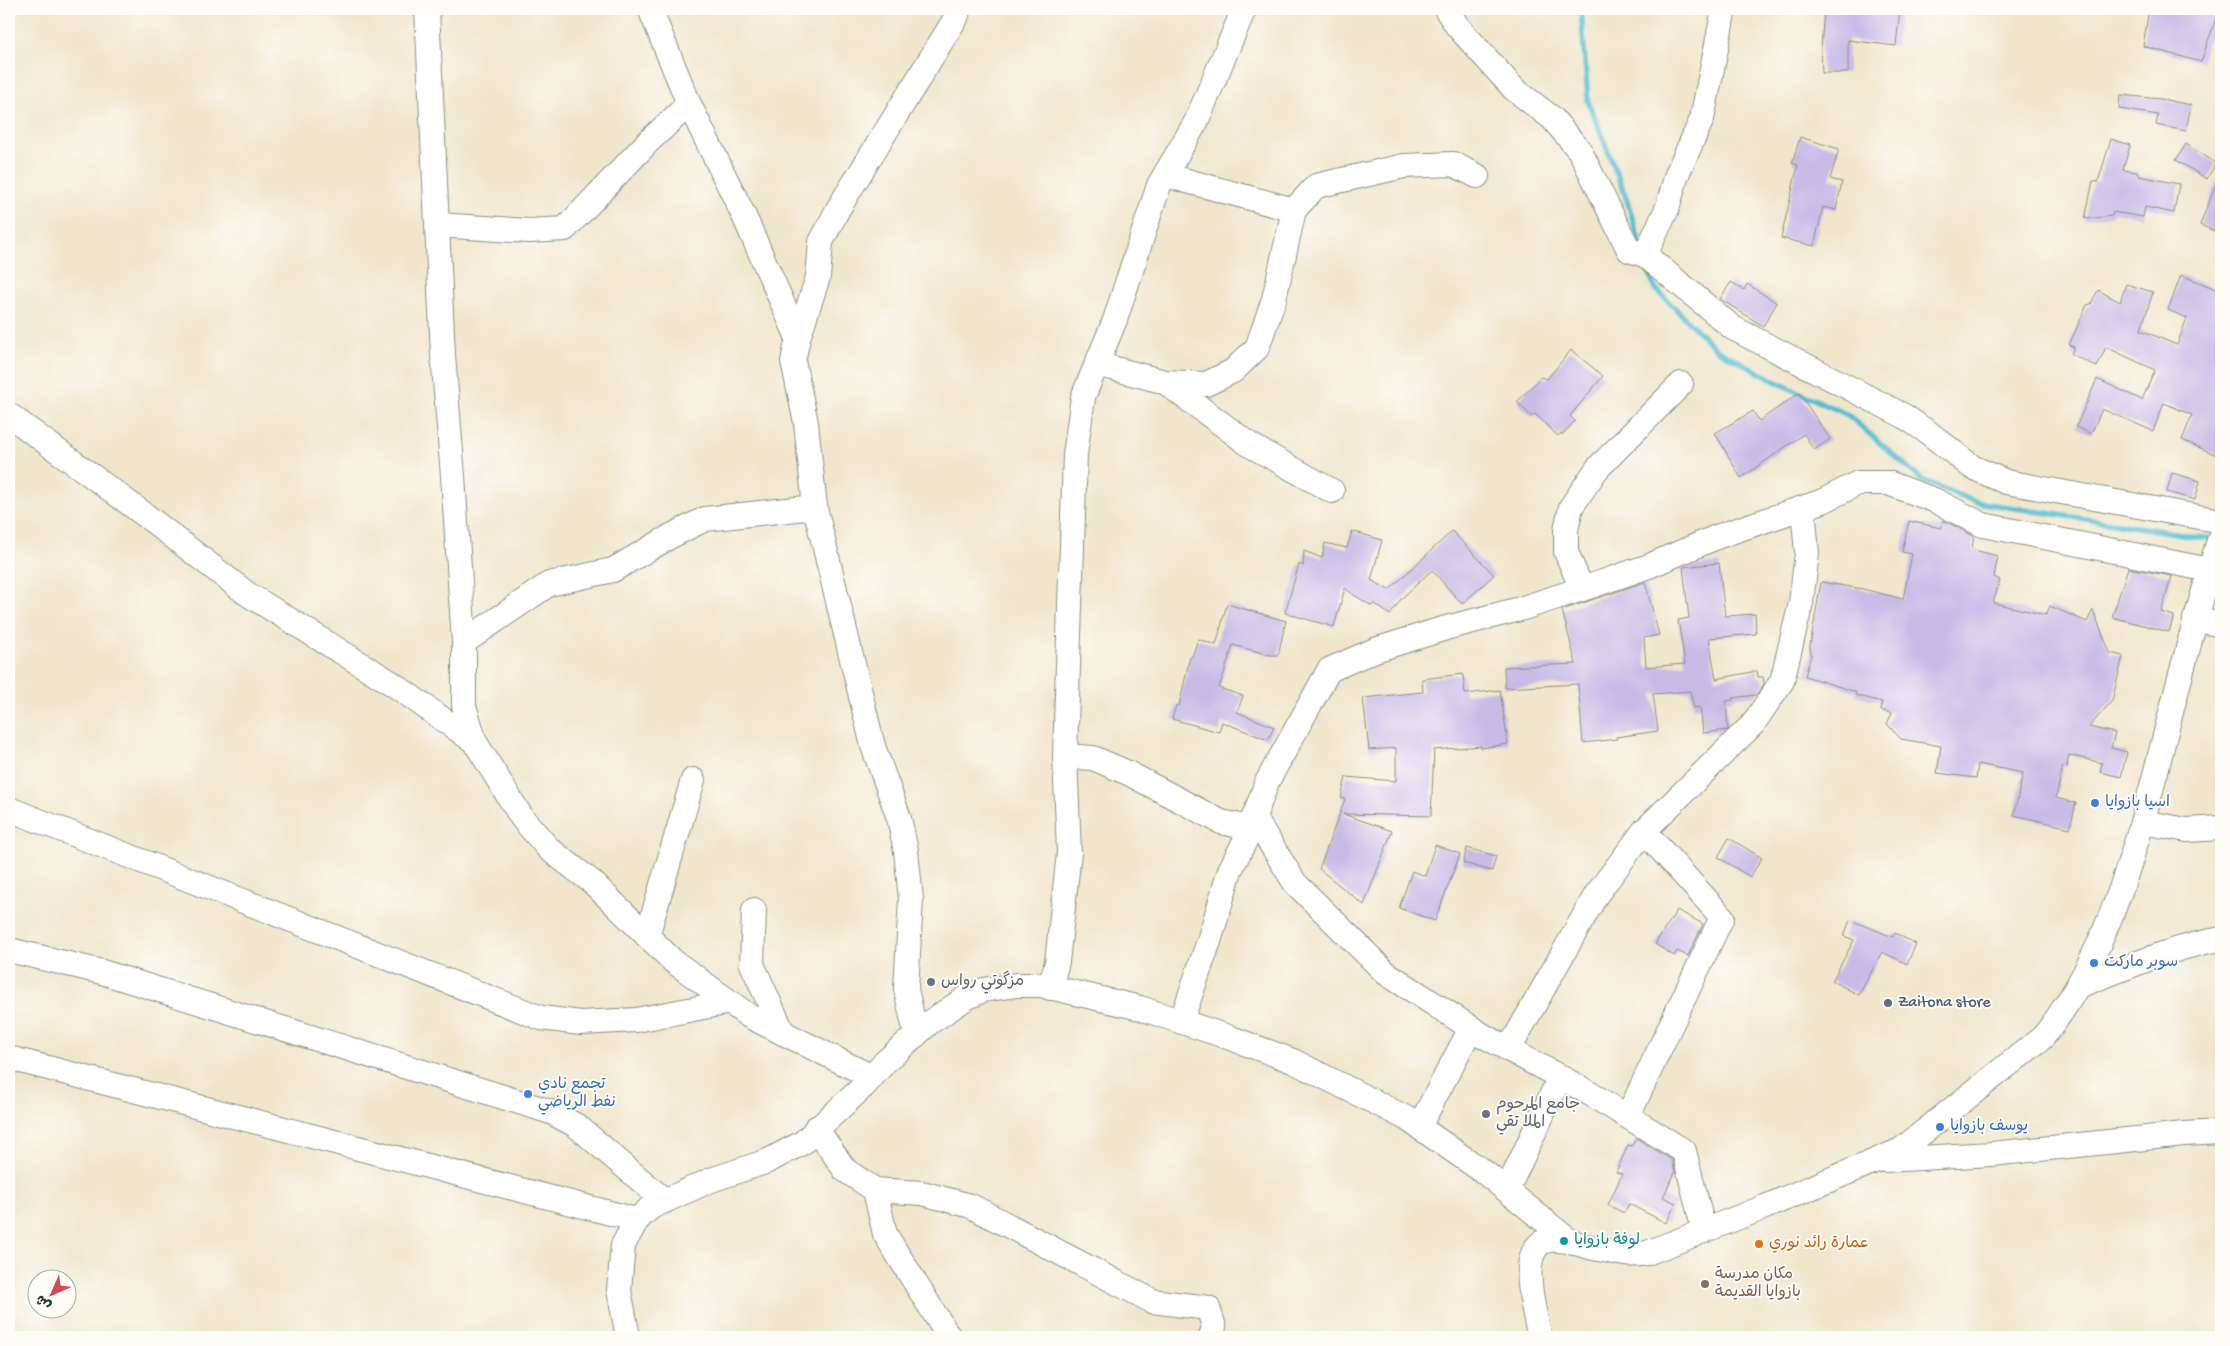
<svg xmlns="http://www.w3.org/2000/svg" width="2230" height="1346" viewBox="0 0 2230 1346" font-family="'Gochi Hand','Playpen Sans Arabic',sans-serif">
	<rect width="100%" height="100%" fill="#fdfcf7"/>
	<filter id="ink" filterUnits="userSpaceOnUse"><feTurbulence type="fractalNoise" baseFrequency=".02" numOctaves="2"/><feDisplacementMap in="SourceGraphic" scale="10" xChannelSelector="R" yChannelSelector="G"/><feConvolveMatrix kernelMatrix="1 2 1 2 8 2 1 2 1" color-interpolation-filters="sRGB"/></filter>
	<filter id="wash" filterUnits="userSpaceOnUse"><feTurbulence type="fractalNoise" baseFrequency=".0096" numOctaves="4" result="noise"/><feDisplacementMap in="SourceGraphic" scale="20" xChannelSelector="R" yChannelSelector="G"/><feGaussianBlur stdDeviation="1.12" result="paint"/><feColorMatrix in="noise" values="0 0 0 0 0 0 0 0 0 0 0 0 0 0 0 0 0 1.4 0 .05"/><feComposite in="paint" operator="in"/></filter>
	<g filter="url(#wash)">
		<rect width="100%" height="100%" fill="#f1e6cc"/>
		<g fill="none" stroke-linecap="round" stroke-linejoin="round">
			<g stroke="#56bed4" stroke-width="5.5">
				<polyline points="1581,9 1588,101 1626,197 1641,247"/>
				<polyline points="1648,268 1654,287 1716,349 1779,383 1848,415 1922,480 1976,502 2214,539"/>
			</g>
		</g>
		<g id="blocks">
			<g fill="#c8bce7">
				<polygon points="1837,9 1900,9 1896,46 1848,40 1848,73 1822,73 1821,48 1824,10 1837,11"/>
				<polygon points="2149,9 2219,9 2201,62 2143,46"/>
				<polygon points="2120,95 2161,99 2191,105 2186,131 2156,125 2158,115 2119,109"/>
				<polygon points="1800,137 1839,149 1830,179 1842,182 1836,210 1823,207 1814,246 1781,238 1798,165 1792,163"/>
				<polygon points="2111,139 2130,145 2123,170 2137,172 2139,176 2179,184 2174,213 2145,207 2143,217 2113,212 2112,216 2085,219 2093,181 2098,182"/>
				<polygon points="2186,144 2216,163 2207,179 2176,160"/>
				<polygon points="2220,173 2221,173 2221,234 2200,225"/>
				<polygon points="2181,275 2221,291 2221,457 2182,440 2192,415 2164,403 2153,431 2102,409 2091,434 2076,427 2097,379 2142,400 2155,370 2106,347 2097,367 2071,354 2074,347 2069,345 2087,305 2091,304 2098,290 2120,302 2126,284 2153,292 2141,330 2177,345 2187,318 2168,310"/>
				<polygon points="1731,282 1744,290 1747,284 1777,303 1763,326 1720,299"/>
				<polygon points="1571,350 1603,376 1570,416 1575,421 1562,435 1561,433 1558,436 1535,414 1532,417 1517,402 1541,377 1547,379"/>
				<polygon points="1799,393 1830,439 1814,450 1804,434 1741,478 1715,433 1753,411 1759,421"/>
				<polygon points="2172,473 2200,481 2195,500 2167,492"/>
				<polygon points="1909,521 1941,528 1943,521 1945,521 1974,536 1972,548 1974,550 1998,556 1994,577 2000,580 1993,603 2046,615 2050,606 2087,622 2093,610 2110,653 2123,656 2112,701 2089,727 2115,733 2111,748 2127,752 2121,777 2100,772 2102,763 2069,755 2067,767 2063,766 2056,798 2076,803 2070,828 2014,815 2023,773 1978,764 1976,778 1937,773 1941,746 1901,739 1887,724 1892,713 1880,710 1882,702 1855,695 1856,692 1805,676 1811,655 1810,646 1821,582 1863,589 1903,599 1912,554 1902,552"/>
				<polygon points="1352,531 1382,540 1371,580 1389,590 1452,531 1494,575 1462,604 1432,570 1401,599 1390,615 1374,603 1372,606 1354,595 1345,588 1334,627 1285,613 1299,564 1303,566 1304,551 1322,558 1325,543 1347,548"/>
				<polygon points="1719,563 1725,616 1755,614 1756,634 1709,638 1716,679 1757,671 1758,677 1763,677 1764,684 1756,695 1732,698 1733,700 1726,701 1728,730 1703,733 1700,707 1694,708 1690,691 1653,694 1658,731 1616,737 1617,739 1583,743 1578,684 1505,688 1504,667 1576,664 1562,610 1645,582 1659,635 1644,638 1646,667 1685,664 1678,620 1689,618 1683,567"/>
				<polygon points="2128,568 2172,576 2161,612 2174,616 2169,632 2112,617"/>
				<polygon points="1227,604 1286,621 1278,655 1270,655 1233,645 1219,688 1243,696 1237,712 1274,727 1268,740 1222,722 1219,732 1172,719 1176,705 1179,706 1190,657 1192,657 1198,639 1216,645"/>
				<polygon points="1463,674 1465,694 1500,690 1508,744 1481,748 1481,746 1434,750 1431,816 1343,814 1392,831 1364,905 1319,869 1345,799 1341,798 1346,777 1396,781 1396,748 1369,750 1363,698 1423,692 1422,679"/>
				<polygon points="1729,838 1762,858 1750,877 1718,857"/>
				<polygon points="1435,845 1460,854 1435,921 1399,908 1412,871 1425,876"/>
				<polygon points="1467,848 1496,856 1492,871 1463,863"/>
				<polygon points="1677,910 1703,924 1688,956 1677,951 1674,956 1655,944"/>
				<polygon points="1850,920 1893,937 1895,933 1916,944 1907,964 1882,952 1859,995 1832,981 1854,940 1844,936"/>
				<polygon points="1636,1138 1672,1160 1675,1173 1663,1197 1676,1203 1666,1223 1629,1204 1624,1213 1608,1205 1622,1174 1616,1172 1628,1145 1632,1146"/>
			</g>
		</g>
	</g>
	<g filter="url(#ink)">
		<use href="#blocks" fill-opacity="0" stroke="#889280" stroke-width="1"/>
		<g fill="none" stroke-linecap="round" stroke-linejoin="round">
			<defs>
				<g id="minor">
					<polyline points="427,9 443,355 453,476 464,642 464,706 475,742 522,818 549,849 592,882 673,961 749,1016 872,1077"/>
					<polyline points="650,9 689,104 744,216 798,338"/>
					<polyline points="1446,9 1458,27 1514,89 1552,118 1580,151 1629,250 1645,255 1733,328 1904,416 1929,433 1972,467 2006,482 2221,521"/>
					<polyline points="1165,175 1294,210"/>
					<polyline points="438,225 529,231 565,229 648,142 689,104"/>
					<polyline points="1645,255 1667,209 1677,174 1702,119 1724,9"/>
					<polyline points="1097,364 1165,382 1206,384 1233,371 1257,348 1274,299 1294,210 1316,186 1404,166 1453,164 1477,176"/>
					<polyline points="1165,382 1250,445 1332,491"/>
					<polyline points="9,415 145,515 246,593 393,684 475,742"/>
					<polyline points="1582,589 1566,552 1566,530 1571,507 1597,469 1681,384"/>
					<polyline points="2195,619 2221,625"/>
					<polyline points="464,642 549,584 613,570 671,536 705,519 815,507"/>
					<polyline points="1065,756 1093,758 1128,773 1221,822 1250,828"/>
					<polyline points="9,809 541,1018 581,1023 636,1020 730,1002"/>
					<polyline points="1254,817 1295,883 1386,973 1482,1035 1584,1090 1684,1151 1704,1231"/>
					<polyline points="2142,822 2187,830 2221,828"/>
					<polyline points="754,910 752,964 783,1033"/>
					<polyline points="647,936 693,780"/>
					<polyline points="9,950 102,972 551,1112 577,1126 665,1201"/>
					<path d="M2078,986C2124,969 2172,947 2221,939"/>
					<polyline points="1050,988 1057,962 1069,853 1065,756 1075,455 1083,397 1115,320 1159,185 1196,122 1244,9"/>
					<polyline points="1181,1022 1210,938 1230,870 1246,839 1267,782 1329,670 1375,650 1446,628 1520,609 1594,585 1649,566 1719,536 1823,501 1858,483 1888,483 1934,500 1983,525 2210,570"/>
					<polyline points="916,1035 906,989 911,899 906,851 899,818 873,746 815,507 806,423 793,361 798,338 818,277 821,242 838,209 957,16 958,9"/>
					<polyline points="1509,1049 1596,895 1644,831 1753,724 1782,681 1801,603 1807,553 1803,509"/>
					<polyline points="9,1058 637,1220"/>
					<polyline points="1628,1116 1722,917 1644,831"/>
					<polyline points="1419,1127 1471,1028"/>
					<polyline points="816,1128 845,1170 875,1190 922,1193 971,1206 1152,1301 1208,1308 1214,1327 1211,1337"/>
					<polyline points="1884,1160 1992,1154 2184,1134 2221,1132"/>
					<polyline points="875,1190 885,1234 949,1337"/>
					<polyline points="1507,1190 1560,1077"/>
					<polyline points="628,1337 619,1290 623,1245 637,1220 651,1207 711,1180 768,1161 802,1143 864,1086 885,1062 929,1023 966,998 983,990 1017,985 1041,985 1140,1008 1228,1037 1293,1061 1406,1118 1484,1172 1572,1243"/>
					<path d="M1540,1337C1535,1315 1515,1246 1549,1240C1564,1238 1584,1246 1598,1249C1617,1252 1629,1257 1647,1253L1765,1207L1901,1150L2043,1037C2113,951 2143,822 2170,716C2186,654 2202,594 2221,534"/>
				</g>
			</defs>
			<use href="#minor" stroke="#889280" stroke-width="26"/>
			<use href="#minor" stroke="#fff" stroke-width="24"/>
		</g>
	</g>
	<g fill="#3f7fe0" stroke="#fdfcf7" stroke-width="2">
		<circle cx="2095" cy="803" r="5"/>
		<circle cx="2094" cy="963" r="5"/>
		<circle cx="528" cy="1094" r="5"/>
		<circle cx="1940" cy="1127" r="5"/>
	</g>
	<g fill="#6b7280" stroke="#fdfcf7" stroke-width="2">
		<circle cx="931" cy="982" r="5"/>
		<circle cx="1486" cy="1114" r="5"/>
	</g>
	<circle fill="#5c6f8a" stroke="#fdfcf7" stroke-width="2" cx="1888" cy="1003" r="5"/>
	<circle fill="#0f9aa8" stroke="#fdfcf7" stroke-width="2" cx="1564" cy="1241" r="5"/>
	<circle fill="#e8710a" stroke="#fdfcf7" stroke-width="2" cx="1759" cy="1244" r="5"/>
	<circle fill="#8d6e63" stroke="#fdfcf7" stroke-width="2" cx="1705" cy="1284" r="5"/>
	<g text-anchor="middle" dominant-baseline="central" stroke-width="4" stroke-linejoin="round" paint-order="stroke">
		<g font-size="16" fill="#366cbe" stroke="#fdfcf7" text-anchor="start">
			<text x="2105" y="803">اسيا بازوايا</text>
			<text x="2104" y="963">سوبر ماركت</text>
			<text x="538" y="1085">تجمع نادي<tspan x="538" dy="18">نفط الرياضي</tspan></text>
			<text x="1950" y="1127">يوسف بازوايا</text>
		</g>
		<g font-size="16" fill="#5b616d" stroke="#fdfcf7" text-anchor="start">
			<text x="941" y="982">مزگوتي رواس</text>
			<text x="1496" y="1105">جامع المرحوم<tspan x="1496" dy="18">الملا تقي</tspan></text>
		</g>
		<g font-size="16" fill="#4e5e75" stroke="#fdfcf7" text-anchor="start">
			<text x="1898" y="1003">Zaitona store</text>
		</g>
		<g font-size="16" fill="#0d838f" stroke="#fdfcf7" text-anchor="start">
			<text x="1574" y="1241">لوفة بازوايا</text>
		</g>
		<g font-size="16" fill="#c56008" stroke="#fdfcf7" text-anchor="start">
			<text x="1769" y="1244">عمارة رائد نوري</text>
		</g>
		<g font-size="16" fill="#785e54" stroke="#fdfcf7" text-anchor="start">
			<text x="1715" y="1275">مكان مدرسة<tspan x="1715" dy="18">بازوايا القديمة</tspan></text>
		</g>
	</g>
	<rect width="2230" height="1346" fill="none" stroke="#fdfcf7" stroke-width="30"/>
	<g transform="translate(52 1294) rotate(225)"><circle r="24" fill="#fdfcf7" stroke="#a4b0a9"/>
	<path d="M0-4L9 19L0 12L-9 19Z" fill="#d1495b"/>
	<text y="-8" font-size="14" font-weight="bold" text-anchor="middle" fill="#1f3d34">ش</text>
	</g>
</svg>
